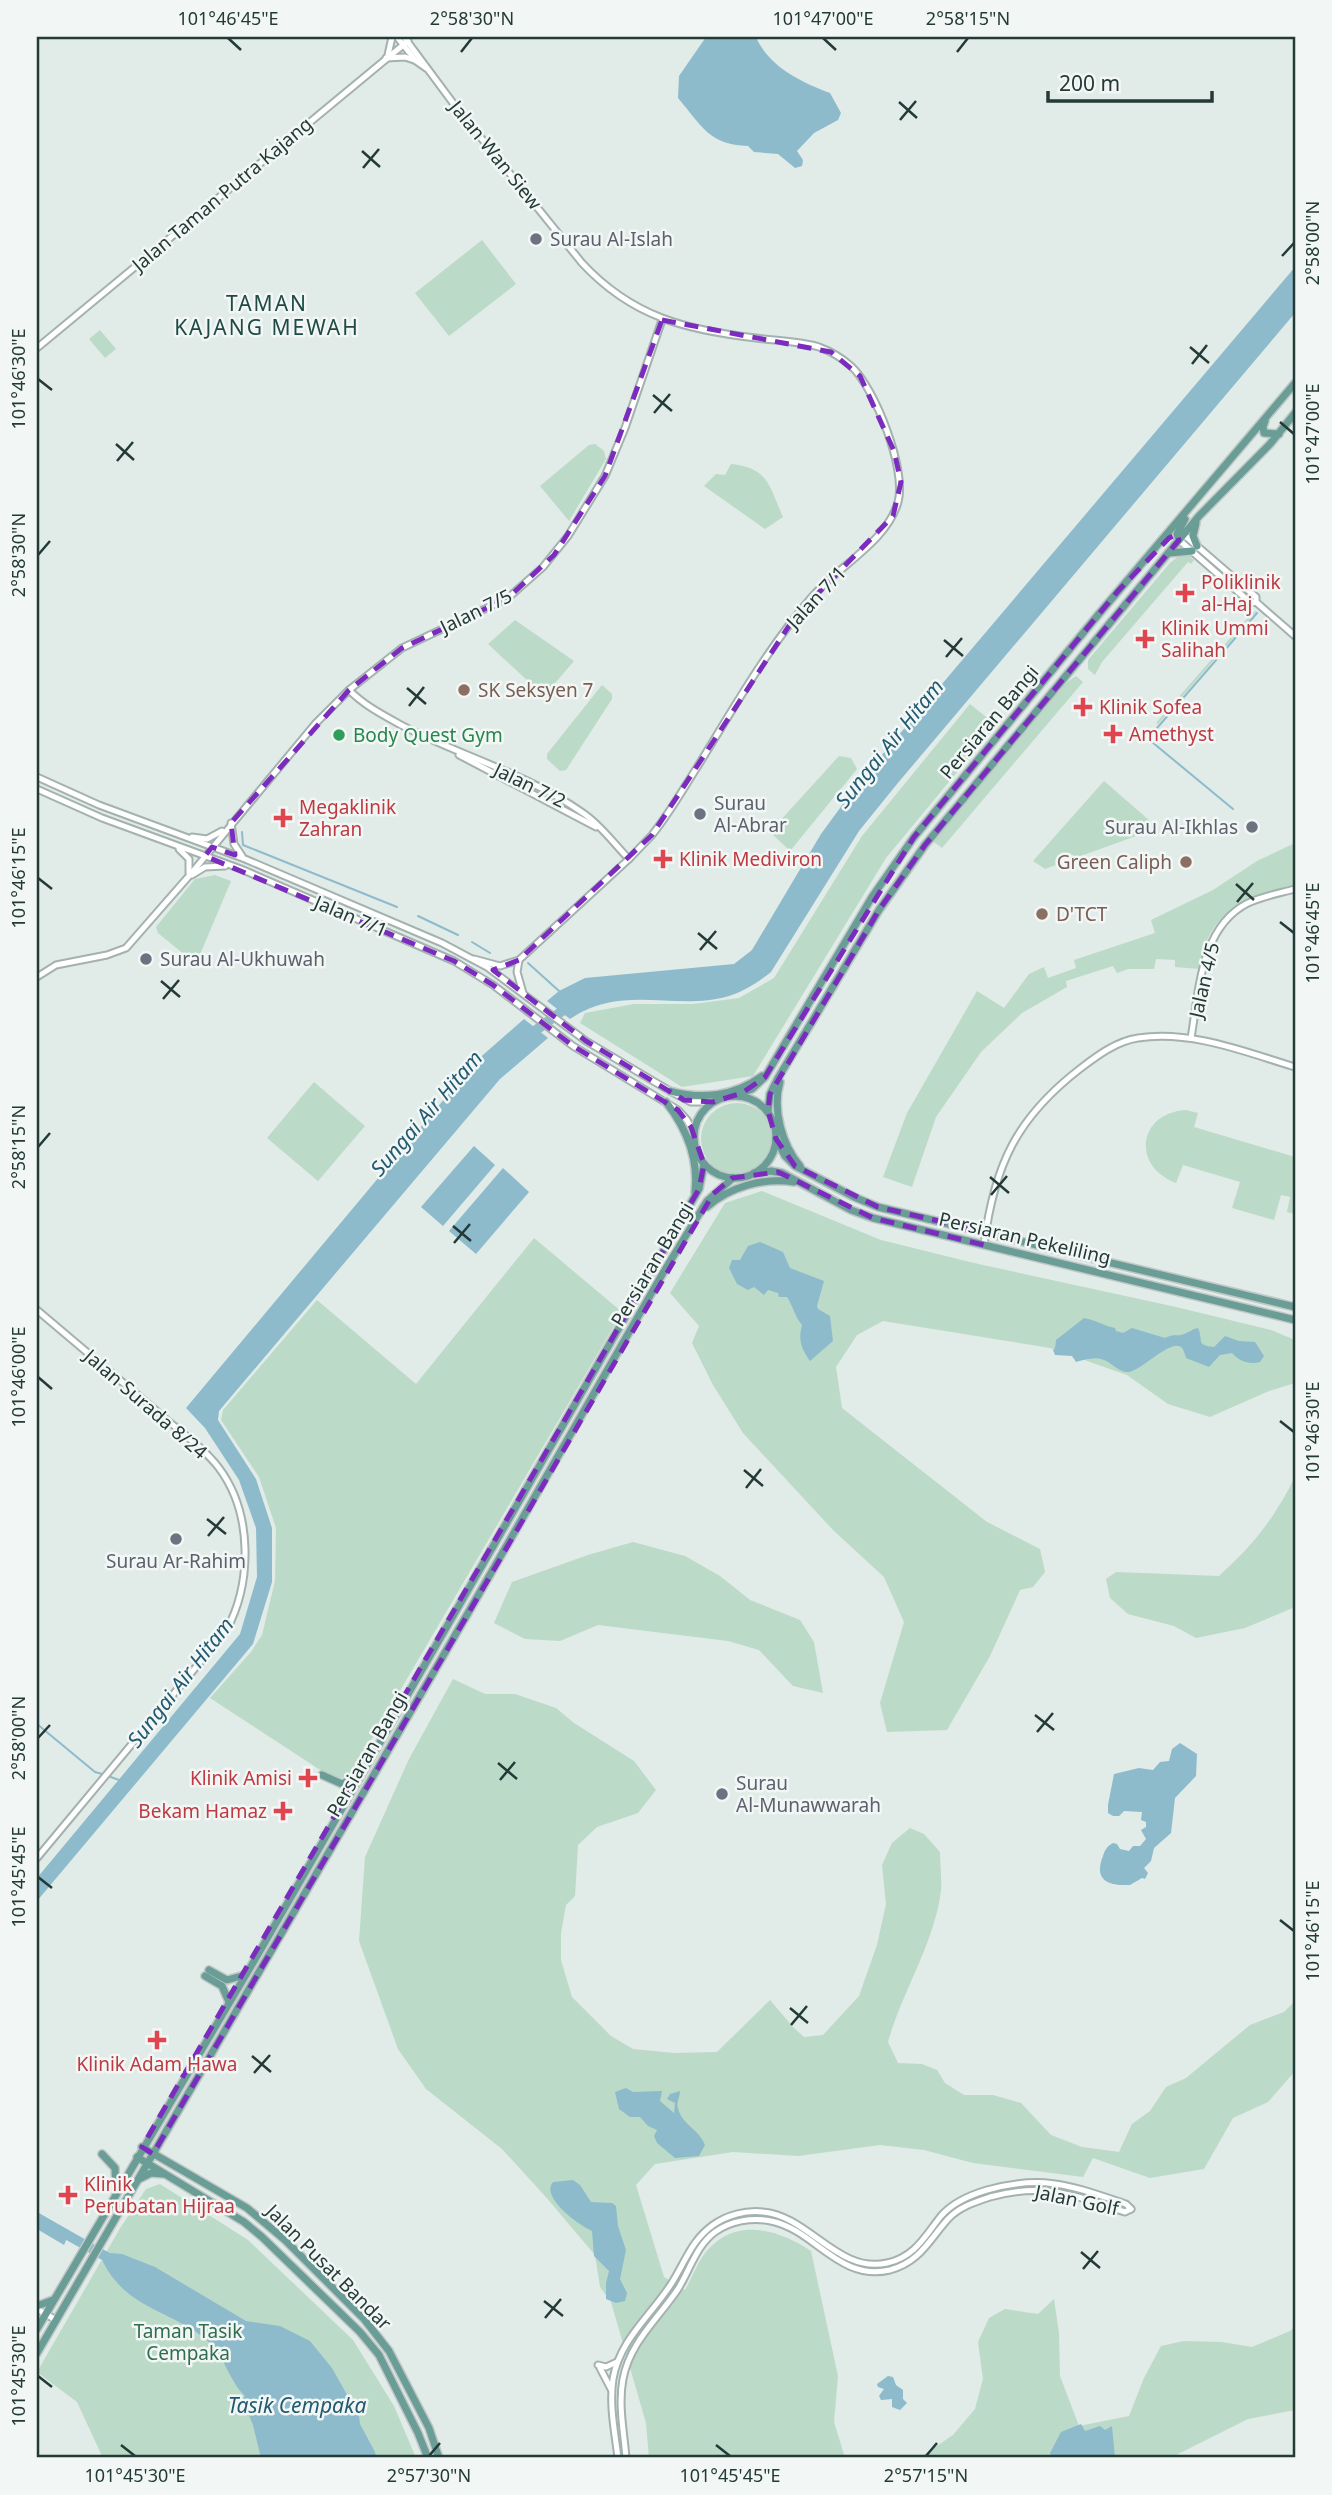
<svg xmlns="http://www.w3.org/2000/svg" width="1332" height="2495" viewBox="0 0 1332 2495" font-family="'Noto Sans',sans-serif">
	<rect width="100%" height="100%" fill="#e1ebe8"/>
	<g fill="#bcdac8">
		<polygon points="482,240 516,284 449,336 415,293"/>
		<polygon points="100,330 116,349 105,358 89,339"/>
		<polygon points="595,444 604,451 606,459 569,521 540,486 589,445"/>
		<path d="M731,464C769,468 769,486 783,517L765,529L704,486L716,474L725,475Z"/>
		<polygon points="1187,554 1194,560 1191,564 1188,562 1102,662 1095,675 1088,669 1088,660 1170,563 1180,555"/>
		<polygon points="1257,611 1158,724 1156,723 1253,612"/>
		<polygon points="515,620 574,661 544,696 488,644"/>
		<polygon points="1076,676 1083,682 942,848 934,842 942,828 1066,683"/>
		<polygon points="602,685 612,694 612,699 566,770 560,771 547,759 547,754"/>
		<polygon points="970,704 996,725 886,858 753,1076 682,1087 580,1023 585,1013 634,1004 693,1004 739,998 774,978 862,836"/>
		<polygon points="839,756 851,758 857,769 790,851 770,832"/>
		<polygon points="1104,781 1158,828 1045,869 1033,861"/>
		<path d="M1295,843V891C1260,897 1228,901 1209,936C1204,945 1203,959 1200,969L1175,967V960L1156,959L1154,969H1128L1117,973L1113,966L1066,981L1067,987L1022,1013L981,1052L936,1117L912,1187L883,1177L907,1113L977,991L1004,1008L1029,974L1044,967L1048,978L1076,968L1074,960L1155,933L1151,920L1213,890L1257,861Z"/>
		<polygon points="215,875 231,881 196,964 158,933 156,927 195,879"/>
		<polygon points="314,1082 365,1126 318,1181 267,1138"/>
		<circle cx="737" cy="1139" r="36"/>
		<path d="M1186,1110L1198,1113L1194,1127L1295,1157V1214L1287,1212L1290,1197L1281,1195L1274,1220L1232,1208L1240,1182L1183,1165L1176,1183C1131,1166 1138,1113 1186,1110Z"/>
		<polygon points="762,1191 881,1240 974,1263 1176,1307 1271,1330 1295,1340 1295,1383 1269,1391 1210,1417 1168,1404 1127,1375 1050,1348 883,1321 857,1335 836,1367 842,1408 987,1522 1040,1549 1045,1572 1033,1587 1020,1590 990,1656 947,1730 887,1732 880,1703 904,1622 884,1577 833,1530 743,1433 713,1385 692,1343 699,1326 670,1293 725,1203"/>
		<polygon points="534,1238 622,1312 350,1776 340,1778 331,1777 210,1698 251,1652 262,1635 275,1581 276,1528 259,1477 221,1420 223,1410 317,1300 416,1384"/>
		<path d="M1295,1477V1607L1245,1628L1196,1638L1174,1626L1128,1614L1110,1598L1106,1579L1116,1572L1219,1576C1255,1543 1273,1520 1295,1477Z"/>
		<polygon points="633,1542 685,1556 720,1576 750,1600 800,1620 814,1642 823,1693 793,1686 759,1650 728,1641 598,1625 560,1641 525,1639 494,1623 512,1582 588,1555"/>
		<path d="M453,1679L485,1694H515L556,1708L574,1723L634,1761L656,1790L638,1813L597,1827L578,1845L575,1896L566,1905L561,1933V1960L572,1997L611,2036L633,2049L674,2053L717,2052L770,2000L793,2027L804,2037L823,2035L859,1996L877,1945L886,1904L882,1865L892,1843L910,1828L924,1834L940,1852C940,1865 942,1878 941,1890C935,1942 902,1992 888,2042L898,2063L922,2064L937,2070L945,2083L964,2095H993L1021,2103L1051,2135L1082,2147L1119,2152L1132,2124L1150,2111L1166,2087L1186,2078L1250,2025L1284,2012L1295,2001V2071L1268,2102L1233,2118L1204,2169L1150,2178L1093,2158L1083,2177L973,2163L924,2150L880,2145L798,2156L733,2152L655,2164L636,2185L664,2277L685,2290C691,2280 696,2266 703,2256C732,2216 776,2228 811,2251L838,2376L834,2422L845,2458H649L646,2423L611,2302L600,2287L595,2255L545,2196L502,2149L426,2089L398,2049L359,1941L365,1857L409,1759Z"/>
		<polygon points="160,2184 248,2240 353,2340 394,2406 416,2458 97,2458 102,2456 77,2402 37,2372 119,2230 146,2189"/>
		<polygon points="1054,2299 1059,2333 1060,2376 1079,2426 1129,2416 1144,2378 1161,2346 1184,2341 1222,2342 1252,2347 1290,2331 1295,2326 1295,2410 1248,2419 1170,2458 919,2458 953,2435 975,2409 983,2379 978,2342 989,2318 1005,2309 1038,2314"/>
	</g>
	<g fill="#8dbbcc">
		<path d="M706,37H756C769,67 801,82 830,93L841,113L838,120L814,133L797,151L803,160L802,166L795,168L778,154L754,152L748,146C709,145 702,126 678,98L679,76Z"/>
		<path d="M1295,267V313L897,784L859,831L771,972C758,982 745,991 729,996C675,1012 623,983 570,1019L547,1001L559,991L585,978L734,964L752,950L821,834L859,782Z"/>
		<polygon points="524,1019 548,1038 500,1079 219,1411 218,1420 256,1479 272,1528 272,1582 253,1644 37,1901 37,1878 240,1634 257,1577 256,1528 239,1480 205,1428 186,1408 476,1061"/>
		<polygon points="474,1146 495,1165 443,1226 421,1207"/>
		<polygon points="503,1168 529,1192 476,1254 449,1231"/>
		<path d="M760,1242L783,1252L790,1268L824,1281L817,1306L818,1309L830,1316L833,1341L810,1361C801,1348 798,1340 802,1325C795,1317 793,1306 787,1297H779L778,1293L768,1290L764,1295L754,1287L748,1290L737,1284L729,1268L732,1260H740L748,1246Z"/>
		<path d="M1084,1318C1096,1320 1104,1326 1115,1328L1116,1331L1123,1333L1132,1328L1165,1338C1175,1333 1177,1337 1184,1334C1190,1332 1192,1329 1198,1328C1204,1341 1195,1345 1214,1347L1225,1336L1239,1341L1255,1342L1264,1356L1260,1362C1249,1365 1239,1361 1232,1353L1220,1355L1209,1367L1186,1358C1186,1357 1183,1348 1182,1348C1173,1337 1142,1370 1129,1372C1119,1373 1112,1363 1104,1360C1095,1356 1084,1360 1076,1362L1072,1356L1055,1355L1053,1350L1055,1348L1056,1340Z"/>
		<path d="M1180,1743L1197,1754L1196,1776L1175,1798L1171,1833L1154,1848L1151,1861L1144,1868L1148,1873L1145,1879L1142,1878L1130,1885C1109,1886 1093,1881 1103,1856C1105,1850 1107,1846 1113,1843L1117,1844L1120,1849L1129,1851L1133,1846H1140L1146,1839L1141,1830L1146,1827V1822L1141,1820L1142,1812L1124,1811L1119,1816H1113L1108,1813V1805L1114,1774L1139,1768L1153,1770L1160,1762L1169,1761L1172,1749Z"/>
		<path d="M626,2088L633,2092L662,2091L660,2101L674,2113L675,2103L667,2099L670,2094L680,2091C680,2097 676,2103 678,2108C681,2124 699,2129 705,2145L699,2156L675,2158L657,2143L654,2136L657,2130L648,2126L640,2117H630L619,2109L615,2092Z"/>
		<path d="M573,2180L580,2185L591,2202L612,2203L616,2206L618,2226L626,2250L620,2279L627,2293L625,2301L616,2303L606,2299V2283L609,2271L594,2256L592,2231C578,2225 540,2197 553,2182Z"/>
		<polygon points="37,2212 70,2231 64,2245 37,2229"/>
		<path d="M110,2253L122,2254L155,2267L246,2321L280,2326L310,2341L332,2368L359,2416L360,2424L375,2452L376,2458H261L253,2425L242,2399L245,2396C229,2381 225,2357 209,2342C173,2310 128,2311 103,2262L105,2256Z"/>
		<polygon points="888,2376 893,2377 896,2385 903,2390 903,2399 907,2403 900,2410 892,2407 892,2399 881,2400 879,2396 884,2389 878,2387 877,2384"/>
		<polygon points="1081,2424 1085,2431 1100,2426 1105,2430 1112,2426 1115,2458 1052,2458 1050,2453 1061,2432"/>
	</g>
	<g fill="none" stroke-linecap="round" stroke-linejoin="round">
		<g stroke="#8dbbcc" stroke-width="2">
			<polyline points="1157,728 1257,613"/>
			<polyline points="1152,742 1233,809"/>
			<polyline points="242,832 243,845 397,907"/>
			<polyline points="418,916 458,935"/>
			<polyline points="472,942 490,953"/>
			<polyline points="528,963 559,991"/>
			<polyline points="37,1724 95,1772 102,1774"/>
			<polyline points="108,1776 119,1780"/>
		</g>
		<g stroke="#8dbbcc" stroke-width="10">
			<polyline points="528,1036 569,1006"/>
			<polyline points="37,2218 105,2256 114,2263"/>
		</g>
		<defs>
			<g id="minor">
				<polyline points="397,37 416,61 426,68"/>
				<path d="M404,37L453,103L582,263C632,317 686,330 756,338C777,341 799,341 819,347C830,351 842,358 851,366C875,388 907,470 898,502C887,542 838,566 811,598C766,650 732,711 696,769C682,791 669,814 652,835L629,859L519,960L500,966L474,959"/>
				<polyline points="388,55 392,37"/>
				<polyline points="386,58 405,57 414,60"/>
				<polyline points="37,348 408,41"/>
				<polyline points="1183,534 1256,597 1256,602"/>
				<polyline points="1179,540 1244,597 1251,603 1256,602 1295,636"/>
				<path d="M349,690C365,706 383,715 403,726C461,756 530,775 583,813C601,825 614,844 629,859"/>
				<polyline points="459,755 596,827"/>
				<polyline points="37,777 99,805 245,859 442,943 487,967 586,1041 670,1091 691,1102 713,1102"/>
				<polyline points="37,789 102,818 241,869 454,961 493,985 573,1046 678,1110 687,1120 694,1133"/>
				<polyline points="231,823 234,844 242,856"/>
				<polyline points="192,837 207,839 222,831"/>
				<polyline points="179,849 189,859 189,873"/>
				<polyline points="192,875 205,867 225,866"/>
				<polyline points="519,960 517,972 523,993"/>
				<polyline points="37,977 56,965 107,955 126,948 189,876 315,724 349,690 402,648 508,598 543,567 568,536 605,476 625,428 662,320"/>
				<path d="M1191,1038C1199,992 1200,927 1248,903C1263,896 1280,893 1295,889"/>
				<path d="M984,1245C994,1165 1017,1117 1081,1068C1098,1055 1117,1041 1138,1038C1192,1030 1245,1052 1295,1067"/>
				<path d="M37,1310C78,1345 119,1379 160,1414C179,1431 203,1447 219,1468C253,1514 252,1583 226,1631L37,1858"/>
				<polyline points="37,2309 56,2320"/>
				<polyline points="598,2365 606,2367 617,2362"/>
				<polyline points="600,2368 611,2389"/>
				<path d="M618,2458C615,2433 609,2405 613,2379C620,2338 653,2314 673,2281C686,2260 692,2240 713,2225C727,2215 746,2210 763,2212C809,2216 838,2274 887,2263C915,2257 925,2236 941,2216C953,2202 970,2195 987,2190C1044,2174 1072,2186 1126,2204L1131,2209"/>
				<path d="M626,2458C624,2432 618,2405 623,2379C630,2342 658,2319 678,2289C690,2270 696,2246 715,2232C730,2221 752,2217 771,2221C815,2230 839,2282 890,2270C920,2262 929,2240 948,2219C959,2207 975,2202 990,2197C1044,2182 1073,2195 1125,2212L1131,2209"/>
			</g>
			<g id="major">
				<polyline points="1265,421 1263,427 1264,433 1279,434"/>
				<polyline points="1196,523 1193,536 1197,546"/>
				<polyline points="1179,540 1177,534 1185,519"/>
				<polyline points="1169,553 1192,551"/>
				<path d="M780,1082C772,1109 782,1145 800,1166"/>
				<path d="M670,1091C702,1100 735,1096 762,1076"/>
				<circle cx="735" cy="1137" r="41"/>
				<polyline points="734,1096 752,1089 765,1077 872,897 914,837 1098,615 1295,383"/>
				<path d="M666,1102C687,1129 699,1159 695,1193"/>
				<polyline points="768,1111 770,1094 778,1078 879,910 925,845 1199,516 1270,444 1295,413"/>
				<polyline points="776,1139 785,1156 795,1166 854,1197 878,1207 1295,1307"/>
				<polyline points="754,1173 771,1171 782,1173 851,1210 873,1218 1295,1320"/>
				<path d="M707,1207C729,1187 764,1177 794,1182"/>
				<polyline points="322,1775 342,1784 359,1776"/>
				<polyline points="209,1970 227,1980 245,1975"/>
				<polyline points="205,1976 222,1986 229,2002"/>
				<polyline points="142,2147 247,2208 285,2240 364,2319 389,2351 429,2428 439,2458"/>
				<polyline points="102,2154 115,2168 116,2189"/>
				<polyline points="137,2157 244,2222 262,2237 360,2332 379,2355 418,2433 428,2458"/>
				<polyline points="139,2179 151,2173 163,2174"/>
				<polyline points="37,2306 53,2300"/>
				<polyline points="37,2329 257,1956 699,1189 704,1164"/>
				<polyline points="37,2353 468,1613 663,1273 707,1201 733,1178"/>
			</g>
		</defs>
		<use href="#minor" stroke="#a4b2af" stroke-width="9"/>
		<use href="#major" stroke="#c1c8c7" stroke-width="10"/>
		<use href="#minor" stroke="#fff" stroke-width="5"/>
		<use href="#major" stroke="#699d96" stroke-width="7"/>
	</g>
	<path fill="none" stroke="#7b2cbf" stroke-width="5" stroke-dasharray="14 9" stroke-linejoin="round" d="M662,320L831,352L860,376L894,451L901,482L893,516L794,618L652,835L519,960L493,970L586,1041L684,1100L713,1102L742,1093L765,1077L914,837L1118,591L1169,538L1177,534L1179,540L925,845L879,910L770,1094L768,1111L776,1139L795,1166L878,1207L986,1232L984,1245L873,1218L778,1172L732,1178L713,1194L153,2154L142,2147L699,1189L704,1164L691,1127L678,1110L573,1046L493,985L454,961L205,856L212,847L235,855L231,823L349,690L402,648L508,598L554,555L605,476Z"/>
	<path fill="none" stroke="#233a37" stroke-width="2.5" d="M228,38L241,50M823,38L836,50M461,52L472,38M957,52L968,38M899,102L917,118M900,120L916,101M362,151L380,167M363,168L379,149M1282,256L1294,243M1190,347L1209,363M1192,364L1207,345M38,379L52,390M653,395L672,411M654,413L670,394M1280,422L1294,434M116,444L134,460M117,461L133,442M38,555L50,541M944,640L963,656M946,657L962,638M407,688L426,704M409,706L424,687M38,878L52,889M1236,884L1254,900M1237,902L1253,883M1280,922L1294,933M698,933L717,949M700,950L716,931M161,981L180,997M163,999L179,980M38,1147L50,1133M990,1177L1009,1193M991,1195L1007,1176M453,1226L471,1241M454,1243L470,1224M38,1377L52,1389M1280,1421L1294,1432M744,1470L763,1486M746,1488L761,1469M207,1519L226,1534M208,1536L224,1517M1035,1715L1054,1730M1037,1732L1053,1713M38,1738L50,1725M498,1763L517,1779M500,1780L515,1762M38,1877L52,1888M1280,1920L1294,1931M790,2008L808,2023M791,2025L807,2006M252,2056L271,2072M254,2073L270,2055M1081,2252L1100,2268M1083,2269L1098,2251M544,2301L563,2316M545,2318L561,2299M38,2376L52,2387M121,2445L135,2456M716,2445L730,2456M429,2456L440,2443M926,2456L937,2443"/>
	<g fill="#6b7280" stroke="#f2f7f5" stroke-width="2.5">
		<circle cx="536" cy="239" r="7"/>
		<circle cx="700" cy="814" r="7"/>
		<circle cx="1252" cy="827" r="7"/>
		<circle cx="146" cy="959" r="7"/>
		<circle cx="176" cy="1539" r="7"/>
		<circle cx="722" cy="1794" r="7"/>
	</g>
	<g fill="#e0444e" stroke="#f2f7f5" stroke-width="2.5">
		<path d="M1181.5 582.5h7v7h7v7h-7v7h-7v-7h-7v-7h7z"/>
		<path d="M1141.5 628.5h7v7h7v7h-7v7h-7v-7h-7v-7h7z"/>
		<path d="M1079.5 696.5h7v7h7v7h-7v7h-7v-7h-7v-7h7z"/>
		<path d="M1109.5 723.5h7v7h7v7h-7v7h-7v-7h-7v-7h7z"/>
		<path d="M279.5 807.5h7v7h7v7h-7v7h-7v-7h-7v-7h7z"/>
		<path d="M659.5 848.5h7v7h7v7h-7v7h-7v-7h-7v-7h7z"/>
		<path d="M304.5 1767.5h7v7h7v7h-7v7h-7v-7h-7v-7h7z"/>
		<path d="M279.5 1800.5h7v7h7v7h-7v7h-7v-7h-7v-7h7z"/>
		<path d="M153.5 2029.5h7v7h7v7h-7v7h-7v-7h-7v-7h7z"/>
		<path d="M64.5 2184.5h7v7h7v7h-7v7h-7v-7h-7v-7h7z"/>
	</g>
	<g fill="#8d6e63" stroke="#f2f7f5" stroke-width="2.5">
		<circle cx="464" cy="690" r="7"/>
		<circle cx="1186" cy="862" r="7"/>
		<circle cx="1042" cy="914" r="7"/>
	</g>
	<circle fill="#2e9e5b" stroke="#f2f7f5" stroke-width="2.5" cx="339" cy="735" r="7"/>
	<g text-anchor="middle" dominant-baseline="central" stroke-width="5" stroke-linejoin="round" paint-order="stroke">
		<g font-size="19" fill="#233a37" stroke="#f2f7f5">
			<text transform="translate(496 155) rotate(51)">Jalan Wan Siew</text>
			<text transform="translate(222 194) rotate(-40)">Jalan Taman Putra Kajang</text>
			<text transform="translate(816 597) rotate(-47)">Jalan 7/1</text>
			<text transform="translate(476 611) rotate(-26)">Jalan 7/5</text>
			<text transform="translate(989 722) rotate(-50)">Persiaran Bangi</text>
			<text transform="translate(530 785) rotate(26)">Jalan 7/2</text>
			<text transform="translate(351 916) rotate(23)">Jalan 7/1</text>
			<text transform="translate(1204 980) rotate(-77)">Jalan 4/5</text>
			<text transform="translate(1025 1238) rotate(13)">Persiaran Pekeliling</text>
			<text transform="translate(652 1264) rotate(-59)">Persiaran Bangi</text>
			<text transform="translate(146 1404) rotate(41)">Jalan Surada 8/24</text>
			<text transform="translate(367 1754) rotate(-60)">Persiaran Bangi</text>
			<text transform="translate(1077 2200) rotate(12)">Jalan Golf</text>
			<text transform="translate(329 2267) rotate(45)">Jalan Pusat Bandar</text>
		</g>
		<g font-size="19" fill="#5b616d" stroke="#f2f7f5" text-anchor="start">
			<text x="550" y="239">Surau Al-Islah</text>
			<text x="714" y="803">Surau<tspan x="714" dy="22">Al-Abrar</tspan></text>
			<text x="1238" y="827" text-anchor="end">Surau Al-Ikhlas</text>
			<text x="160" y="959">Surau Al-Ukhuwah</text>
			<text x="176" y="1561" text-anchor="middle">Surau Ar-Rahim</text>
			<text x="736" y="1783">Surau<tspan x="736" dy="22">Al-Munawwarah</tspan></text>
		</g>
		<g font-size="19" fill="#be3a42" stroke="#f2f7f5" text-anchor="start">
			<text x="1201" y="582">Poliklinik<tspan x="1201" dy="22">al-Haj</tspan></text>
			<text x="1161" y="628">Klinik Ummi<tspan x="1161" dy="22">Salihah</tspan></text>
			<text x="1099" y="707">Klinik Sofea</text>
			<text x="1129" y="734">Amethyst</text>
			<text x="299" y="807">Megaklinik<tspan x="299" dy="22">Zahran</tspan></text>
			<text x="679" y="859">Klinik Mediviron</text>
			<text x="292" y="1778" text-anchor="end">Klinik Amisi</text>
			<text x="267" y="1811" text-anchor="end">Bekam Hamaz</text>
			<text x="157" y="2064" text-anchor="middle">Klinik Adam Hawa</text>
			<text x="84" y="2184">Klinik<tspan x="84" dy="22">Perubatan Hijraa</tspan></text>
		</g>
		<g font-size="19" fill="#785e54" stroke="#f2f7f5" text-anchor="start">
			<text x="478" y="690">SK Seksyen 7</text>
			<text x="1172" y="862" text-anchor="end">Green Caliph</text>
			<text x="1056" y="914">D'TCT</text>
		</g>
		<g font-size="19" fill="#27864d" stroke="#f2f7f5" text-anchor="start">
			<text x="353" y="735">Body Quest Gym</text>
		</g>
		<g font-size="19" fill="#306e4f" stroke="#f2f7f5">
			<text x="188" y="2331">Taman Tasik<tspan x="188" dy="22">Cempaka</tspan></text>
		</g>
		<g font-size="21" letter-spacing="2" fill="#204b45" stroke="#f2f7f5">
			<text x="267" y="303">TAMAN<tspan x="267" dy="24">KAJANG MEWAH</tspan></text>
		</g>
		<g font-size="21" font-style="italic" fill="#225b71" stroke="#f2f7f5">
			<text transform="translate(889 743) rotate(-51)">Sungai Air Hitam</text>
			<text transform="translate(426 1113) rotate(-49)">Sungai Air Hitam</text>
			<text transform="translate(180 1682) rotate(-52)">Sungai Air Hitam</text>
			<text x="297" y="2405">Tasik Cempaka</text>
		</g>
	</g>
	<rect width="1332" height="2495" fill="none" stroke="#f2f7f5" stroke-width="77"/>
	<path d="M1048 91v10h164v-10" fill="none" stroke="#233a37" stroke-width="3.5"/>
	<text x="1059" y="91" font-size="21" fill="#233a37" stroke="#f2f7f5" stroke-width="5" paint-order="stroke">200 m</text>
	<rect x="38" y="38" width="1256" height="2418" fill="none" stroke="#233a37" stroke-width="2.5"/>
	<g font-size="18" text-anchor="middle" fill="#233a37">
		<text x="228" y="25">101°46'45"E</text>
		<text x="472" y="25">2°58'30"N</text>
		<text x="823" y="25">101°47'00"E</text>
		<text x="968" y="25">2°58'15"N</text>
		<text transform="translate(1313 243) rotate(-90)" y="6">2°58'00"N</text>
		<text transform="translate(19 379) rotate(-90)" y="6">101°46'30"E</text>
		<text transform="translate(1313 434) rotate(-90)" y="6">101°47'00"E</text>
		<text transform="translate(19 555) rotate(-90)" y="6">2°58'30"N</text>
		<text transform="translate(19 878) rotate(-90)" y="6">101°46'15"E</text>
		<text transform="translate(1313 933) rotate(-90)" y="6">101°46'45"E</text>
		<text transform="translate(19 1147) rotate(-90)" y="6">2°58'15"N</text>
		<text transform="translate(19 1377) rotate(-90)" y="6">101°46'00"E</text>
		<text transform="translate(1313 1432) rotate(-90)" y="6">101°46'30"E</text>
		<text transform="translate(19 1738) rotate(-90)" y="6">2°58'00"N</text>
		<text transform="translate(19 1877) rotate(-90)" y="6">101°45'45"E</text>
		<text transform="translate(1313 1931) rotate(-90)" y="6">101°46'15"E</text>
		<text transform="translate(19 2376) rotate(-90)" y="6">101°45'30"E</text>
		<text x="135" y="2482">101°45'30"E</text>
		<text x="429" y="2482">2°57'30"N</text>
		<text x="730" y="2482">101°45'45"E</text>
		<text x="926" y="2482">2°57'15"N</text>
	</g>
</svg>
